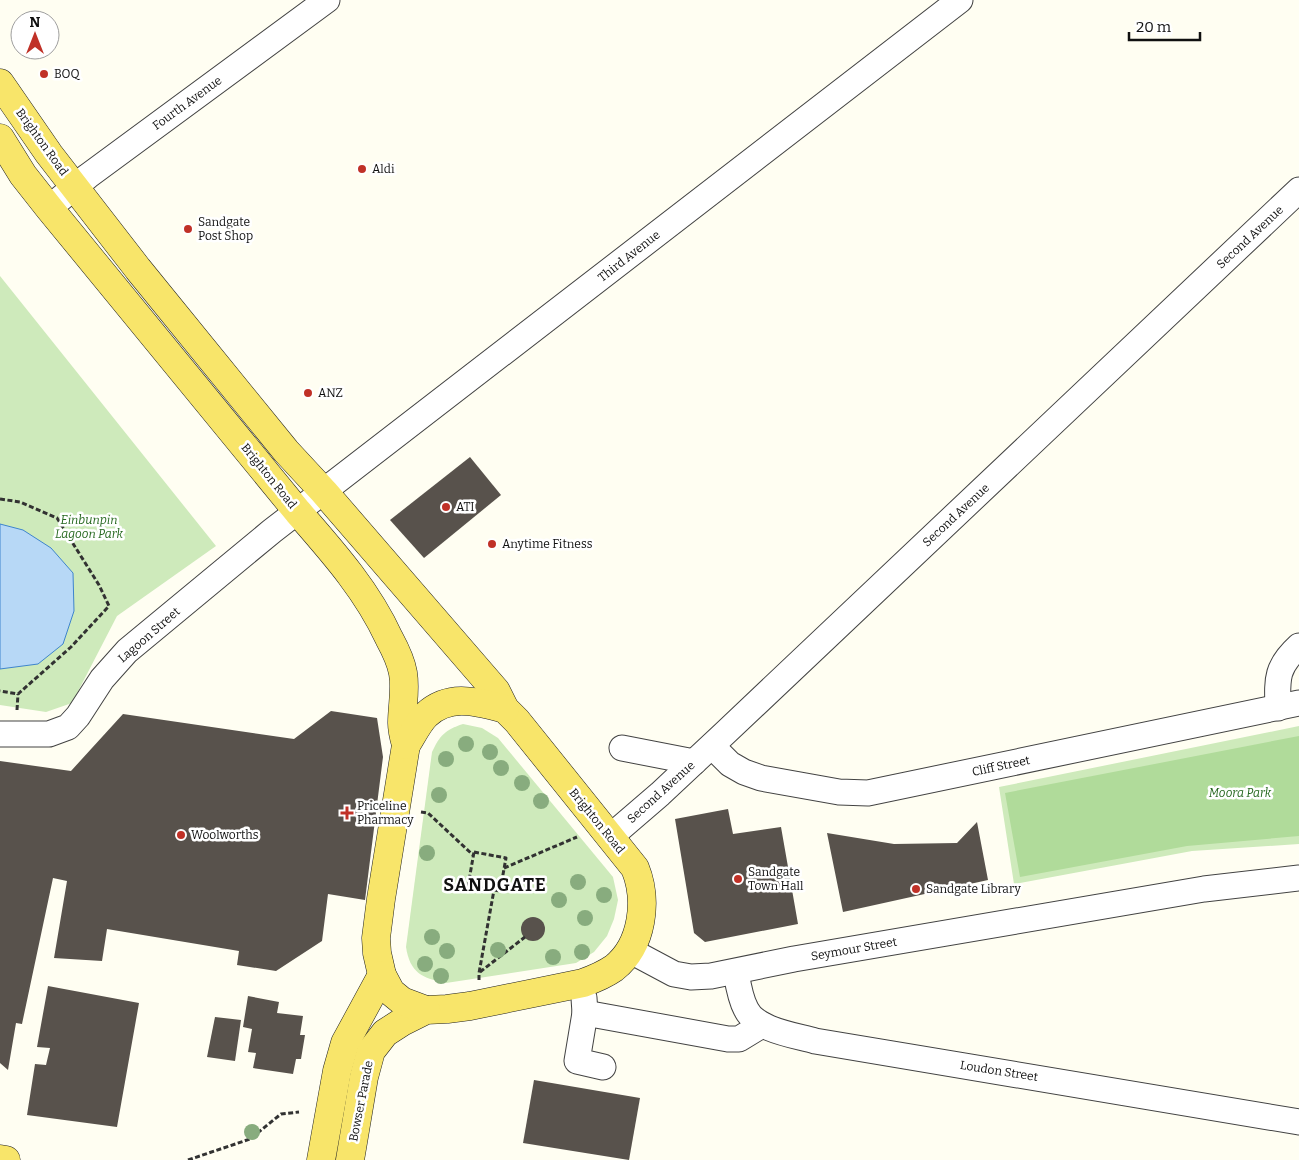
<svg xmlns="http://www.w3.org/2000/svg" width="1299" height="1160" viewBox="0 0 1299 1160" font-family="Bitter,serif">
	<rect width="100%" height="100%" fill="#fffef2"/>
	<g fill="#ceeabb">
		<polygon points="0,276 216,546 117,616 72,703 46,712 0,705"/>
		<path d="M463,724L482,728L498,738L613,877L618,900L614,919L607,936L594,952L576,963L446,983C422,978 410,973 406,947L432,752C440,735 445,730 463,724Z"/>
		<polygon points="1299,726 1299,844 1192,851 1014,884 999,787"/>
	</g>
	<polygon fill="#b0db9a" points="1299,736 1299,836 1187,846 1020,877 1005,793"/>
	<polygon fill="#b7d8f6" stroke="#3e84cd" points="0,524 23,530 51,548 73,573 74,611 63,644 38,664 0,669"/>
	<g fill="#58524c">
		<polygon points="470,457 501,495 424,558 390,520"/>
		<polygon points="331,711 377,718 383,757 365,900 328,894 322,941 276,971 237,965 239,951 107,929 102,961 54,958 67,881 53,878 22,1024 16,1023 8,1070 0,1063 0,761 71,771 123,714 294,739"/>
		<polygon points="728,809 733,834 781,827 798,924 705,942 694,933 675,819"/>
		<polygon points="977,822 988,880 843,912 827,833 894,844 957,843"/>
		<circle cx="533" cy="929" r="12"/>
		<polygon points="48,986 139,1003 117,1127 27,1115 35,1064 46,1065 50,1048 37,1047"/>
		<polygon points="248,996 279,1002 277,1013 303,1016 300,1035 305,1035 301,1059 296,1059 293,1074 253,1068 256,1053 248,1052 252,1029 243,1027"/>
		<polygon points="215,1017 241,1020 235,1061 207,1057"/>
		<polygon points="534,1080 640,1098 629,1160 523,1143"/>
	</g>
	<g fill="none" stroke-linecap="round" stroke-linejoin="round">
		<defs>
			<g id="minor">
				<polyline points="49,208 88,176 327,0"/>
				<path d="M1278,708C1277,679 1276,667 1299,646"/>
				<polyline points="0,734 49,734 68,727 78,716 102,679 127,651 272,531 960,0"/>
				<polyline points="712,746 730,764 744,772 761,778 839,792 868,793 1299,703"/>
				<polyline points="622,748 694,762"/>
				<polyline points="610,837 660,794 724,734 1299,190"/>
				<polyline points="629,950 674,974 691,977 711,976 794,959 1204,889 1299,878"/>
				<path d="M736,972C738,984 740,998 746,1009C756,1030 794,1035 815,1041L1299,1122"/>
				<polyline points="584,998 585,1013 577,1061 603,1067"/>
				<polyline points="585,1013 728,1039 739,1039 762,1025"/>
			</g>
			<g id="major">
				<path d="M0,83L49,154L138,269L286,451L324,492L496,691L505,709L517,721L635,868C648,900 643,945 614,968C604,975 594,979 583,983L470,1006L447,1009L426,1010L402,1022L385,1033L371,1051L364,1077L350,1160"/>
				<path d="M0,138L23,175L49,208L298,512C332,551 367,590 389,638C395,649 401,661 403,673C406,690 402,706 402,723C402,730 404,738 406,745L381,899L376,938L377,953L382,975L391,992L402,1001L426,1010"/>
				<path d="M406,745C412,736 418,723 426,715C450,693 477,702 505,709"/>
				<polyline points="0,1159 6,1160"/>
				<polyline points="321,1160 337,1071 345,1043 382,975"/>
			</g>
		</defs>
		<use href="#minor" stroke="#434343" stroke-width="27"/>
		<use href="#major" stroke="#212121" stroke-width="29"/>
		<g stroke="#323232" stroke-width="3" stroke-dasharray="5 2.5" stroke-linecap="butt">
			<polyline points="0,499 20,502 57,518 99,585 109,606 71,647 18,694 0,691"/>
			<polyline points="17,710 18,694"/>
			<polyline points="421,812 428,813 473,855"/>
			<polygon points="474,852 506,858 500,891 468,886"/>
			<polyline points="504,868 577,837"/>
			<polyline points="480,972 525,937"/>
			<polyline points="479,980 479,973 494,890"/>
			<polyline points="188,1160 250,1139 281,1114 299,1112"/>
		</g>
		<use href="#minor" stroke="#fff" stroke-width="25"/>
		<use href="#major" stroke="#f8e56a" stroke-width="28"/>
	</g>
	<g fill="#88ac7e">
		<circle cx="466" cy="744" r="8"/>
		<circle cx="490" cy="752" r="8"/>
		<circle cx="446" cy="759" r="8"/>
		<circle cx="501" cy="768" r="8"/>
		<circle cx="522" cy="783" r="8"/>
		<circle cx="439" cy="795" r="8"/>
		<circle cx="541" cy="801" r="8"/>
		<circle cx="427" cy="853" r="8"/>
		<circle cx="578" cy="882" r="8"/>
		<circle cx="604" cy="895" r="8"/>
		<circle cx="559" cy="900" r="8"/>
		<circle cx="585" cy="918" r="8"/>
		<circle cx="432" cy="937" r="8"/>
		<circle cx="498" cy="950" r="8"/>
		<circle cx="447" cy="951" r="8"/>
		<circle cx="582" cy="952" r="8"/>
		<circle cx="553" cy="957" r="8"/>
		<circle cx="425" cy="964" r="8"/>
		<circle cx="441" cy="976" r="8"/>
		<circle cx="252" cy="1132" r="8"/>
	</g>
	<g fill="#c03127" stroke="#fff" stroke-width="2">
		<circle cx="44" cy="74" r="5"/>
		<circle cx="362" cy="169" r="5"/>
		<circle cx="188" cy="229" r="5"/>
		<circle cx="308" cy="393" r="5"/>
		<circle cx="446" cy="507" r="5"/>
		<circle cx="492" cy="544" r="5"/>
		<path d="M344.5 805.5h5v5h5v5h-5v5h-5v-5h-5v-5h5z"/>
		<circle cx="181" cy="835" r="5"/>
		<circle cx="738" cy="879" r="5"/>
		<circle cx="916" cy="889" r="5"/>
	</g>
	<g text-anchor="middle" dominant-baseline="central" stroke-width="5" stroke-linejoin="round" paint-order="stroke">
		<g font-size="12" fill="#101010" stroke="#fff" text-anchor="start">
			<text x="54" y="74">BOQ</text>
			<text x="372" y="169">Aldi</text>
			<text x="198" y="222">Sandgate<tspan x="198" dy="14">Post Shop</tspan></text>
			<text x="318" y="393">ANZ</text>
			<text x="456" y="507">ATI</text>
			<text x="502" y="544">Anytime Fitness</text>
			<text x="357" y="806">Priceline<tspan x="357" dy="14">Pharmacy</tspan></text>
			<text x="191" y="835">Woolworths</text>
			<text x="748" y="872">Sandgate<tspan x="748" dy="14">Town Hall</tspan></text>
			<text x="926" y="889">Sandgate Library</text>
		</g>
		<g font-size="12" fill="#101010" stroke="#fff">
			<text transform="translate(187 103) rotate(-36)">Fourth Avenue</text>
			<text transform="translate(42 142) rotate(54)">Brighton Road</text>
			<text transform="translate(1250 237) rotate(-43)">Second Avenue</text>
			<text transform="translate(629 256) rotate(-38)">Third Avenue</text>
			<text transform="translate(269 476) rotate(51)">Brighton Road</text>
			<text transform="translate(956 515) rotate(-43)">Second Avenue</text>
			<text transform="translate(149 635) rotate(-41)">Lagoon Street</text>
			<text transform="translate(1001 766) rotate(-12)">Cliff Street</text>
			<text transform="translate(661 792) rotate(-42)">Second Avenue</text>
			<text transform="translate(597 821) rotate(51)">Brighton Road</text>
			<text transform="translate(854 949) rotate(-10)">Seymour Street</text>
			<text transform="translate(999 1071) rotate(9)">Loudon Street</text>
			<text transform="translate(361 1101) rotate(-79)">Bowser Parade</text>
		</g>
		<g font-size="12" font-style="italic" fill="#26681f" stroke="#fff">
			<text x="89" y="520">Einbunpin<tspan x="89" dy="14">Lagoon Park</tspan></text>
			<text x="1240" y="793">Moora Park</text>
		</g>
		<g font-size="18" font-weight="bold" letter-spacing="1" fill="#101010" stroke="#fff">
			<text x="495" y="885">SANDGATE</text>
		</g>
	</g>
	<g transform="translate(35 35)"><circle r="24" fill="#ffffff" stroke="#9f9f9f"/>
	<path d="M0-4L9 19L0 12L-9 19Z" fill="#c03127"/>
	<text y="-8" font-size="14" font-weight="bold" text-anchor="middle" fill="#101010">N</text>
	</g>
	<path d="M1129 32v8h71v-8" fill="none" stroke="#101010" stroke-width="2.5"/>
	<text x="1136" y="32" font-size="15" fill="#101010" stroke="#ffffff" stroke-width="4" paint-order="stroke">20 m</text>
</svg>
